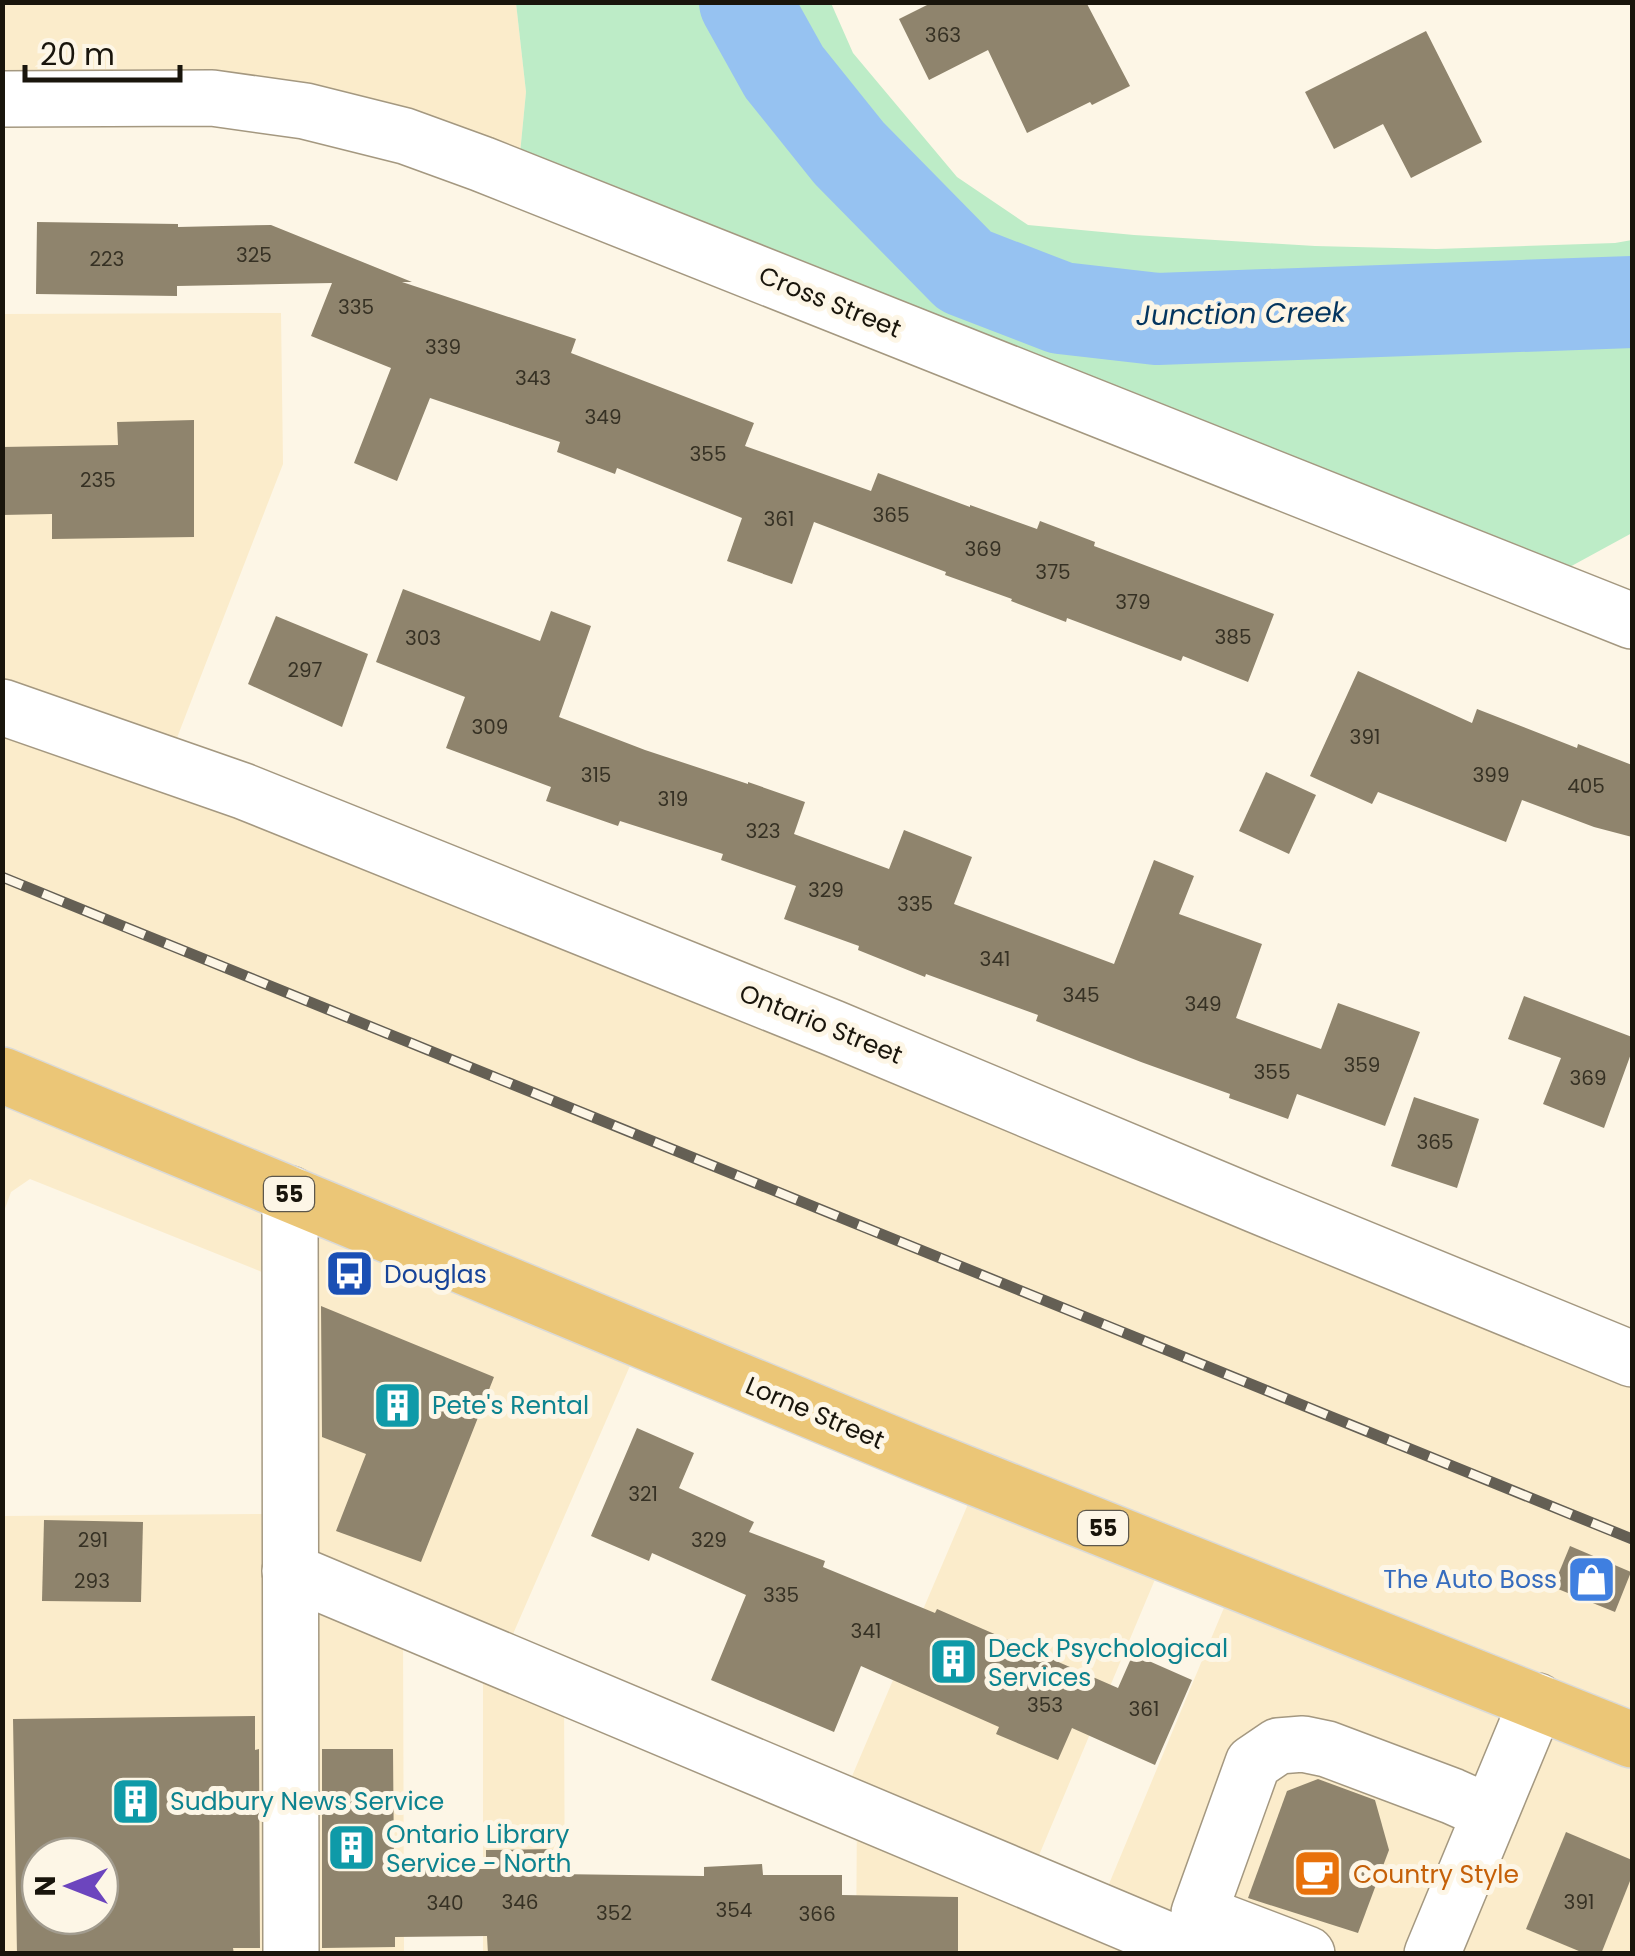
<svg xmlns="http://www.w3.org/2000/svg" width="1635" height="1956" viewBox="0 0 1635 1956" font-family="Poppins,sans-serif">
	<rect width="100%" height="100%" fill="#fdf6e6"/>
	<g fill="#fbeccb" fill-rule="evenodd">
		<polygon points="2,3 516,3 526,92 518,174 410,134 3,95"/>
		<path d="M281,313L283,464L168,761L1632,1355V1953H856L857,1809L841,1802L980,1476L643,1336L503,1657L564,1683L565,1953H483V1657L403,1624L404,1953H3V1516L264,1514L262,1272L30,1179L11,1192L3,1214V314ZM1164,1558L1233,1586L1099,1908L1029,1879ZM40,1856H100V1916H40Z"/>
	</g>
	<polygon fill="#bdecc7" points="516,3 831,3 853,53 957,177 1028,225 1134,235 1315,246 1436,249 1615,243 1632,240 1632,533 1544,581 518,174 526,92"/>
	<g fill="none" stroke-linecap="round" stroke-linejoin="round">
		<polyline stroke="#96c2f1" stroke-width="92" points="745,2 784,72 849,153 965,271 1061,308 1157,319 1632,302"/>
	</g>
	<g fill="#8f846d" fill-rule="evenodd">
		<polygon points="933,2 1086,2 1130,86 1092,105 1090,102 1027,133 988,50 929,80 899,19"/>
		<polygon points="1426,31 1482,142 1411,178 1383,124 1334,149 1305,92"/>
		<polygon points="37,222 178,224 178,227 271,225 412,282 402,282 576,339 571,353 754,423 745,446 871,491 878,473 970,507 970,505 1037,529 1040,521 1095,542 1094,546 1274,614 1248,682 1183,656 1181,661 1067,618 1066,622 1011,601 1012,599 945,575 946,572 814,522 792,584 727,561 742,518 617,468 615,474 557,452 560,442 430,398 397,481 354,463 391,368 311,336 332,283 177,286 177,296 36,294"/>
		<polygon points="194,420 194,537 52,539 52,514 2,515 2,447 118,445 117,422"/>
		<polygon points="403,589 540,641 551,611 591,626 559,717 645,750 748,784 748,782 805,802 794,834 889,869 904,830 972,857 954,904 1114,964 1154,860 1194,876 1179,914 1262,944 1236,1018 1321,1049 1338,1003 1420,1032 1385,1126 1297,1094 1288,1119 1229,1098 1230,1094 1141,1062 1036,1021 1038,1015 926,974 925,977 858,950 859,946 784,919 796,886 721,860 723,854 620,821 618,826 546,801 551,787 446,748 465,697 376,662"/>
		<polygon points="276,616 368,654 342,727 248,684"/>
		<polygon points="1358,671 1472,723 1477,709 1577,748 1578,744 1632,765 1632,837 1594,827 1522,800 1506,842 1378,792 1372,804 1310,776"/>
		<polygon points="1266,772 1316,795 1289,854 1239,831"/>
		<polygon points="1524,996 1632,1037 1632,1051 1604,1128 1543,1104 1561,1058 1508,1039"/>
		<polygon points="1414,1097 1479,1119 1457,1188 1391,1166"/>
		<polygon points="321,1306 494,1377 421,1562 336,1531 366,1454 322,1437"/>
		<polygon points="637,1428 694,1453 679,1488 754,1522 749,1532 825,1561 823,1567 935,1613 937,1609 1118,1688 1133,1654 1192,1680 1155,1765 1072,1728 1058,1760 996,1734 999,1727 861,1666 834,1732 711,1680 746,1595 652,1553 649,1561 591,1536"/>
		<polygon points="44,1520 143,1522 141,1602 42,1601"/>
		<polygon points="1570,1546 1631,1572 1615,1612 1553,1587"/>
		<path d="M255,1716V1750L259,1749L260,1948H233L234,1954H17L13,1719ZM40,1856H100V1916H40Z"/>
		<polygon points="322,1749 393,1749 394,1869 486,1869 486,1850 553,1849 554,1874 704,1876 704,1867 762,1864 763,1875 842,1875 842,1895 958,1897 958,1954 555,1951 555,1954 488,1954 487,1936 395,1937 395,1947 322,1948"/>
		<polygon points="1318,1779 1375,1800 1389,1850 1358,1933 1248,1898 1287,1791"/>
		<polygon points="1566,1832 1632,1860 1632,1876 1601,1954 1586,1954 1526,1929"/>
	</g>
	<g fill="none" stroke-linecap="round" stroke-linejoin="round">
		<defs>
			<g id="minor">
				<polyline points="2,99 212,98 305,111 405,136 482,164 1632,621"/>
				<polyline points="2,707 243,791 833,1028 1256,1205 1632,1359"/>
				<polyline points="290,1194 291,1954"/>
				<polyline points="290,1571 1201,1954"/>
				<polyline points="1307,1954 1199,1913 1253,1763 1278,1746 1303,1744 1327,1749 1452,1796 1490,1813"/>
				<polyline points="1432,1954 1537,1701"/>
			</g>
			<polyline id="major" points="2,1075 916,1454 1632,1740"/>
		</defs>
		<use href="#minor" stroke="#a49880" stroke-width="58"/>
		<use href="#major" stroke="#dadad8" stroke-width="58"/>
		<use href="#minor" stroke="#fff" stroke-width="55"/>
		<use href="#major" stroke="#ebc677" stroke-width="55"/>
		<defs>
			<polyline id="rail" points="2,877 1632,1539"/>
		</defs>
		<use href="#rail" stroke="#645f54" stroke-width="11"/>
		<use href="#rail" stroke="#fdf6e6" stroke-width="8" stroke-dasharray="22" stroke-linecap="butt"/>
	</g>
	<defs>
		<symbol id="bus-square" viewBox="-11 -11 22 22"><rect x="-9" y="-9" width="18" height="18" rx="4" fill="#1a4fb4" stroke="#fdf6e6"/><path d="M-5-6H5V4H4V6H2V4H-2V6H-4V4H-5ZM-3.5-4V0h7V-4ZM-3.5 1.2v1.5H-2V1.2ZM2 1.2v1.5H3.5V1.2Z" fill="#fff"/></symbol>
		<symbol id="building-square" viewBox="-11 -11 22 22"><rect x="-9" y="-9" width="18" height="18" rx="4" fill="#0f9aa8" stroke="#fdf6e6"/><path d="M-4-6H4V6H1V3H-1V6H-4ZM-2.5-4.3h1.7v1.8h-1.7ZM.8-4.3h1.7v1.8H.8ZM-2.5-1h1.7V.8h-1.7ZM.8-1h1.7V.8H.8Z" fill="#fff"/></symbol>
		<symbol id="shop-square" viewBox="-11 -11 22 22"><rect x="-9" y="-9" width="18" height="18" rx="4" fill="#3f7fe0" stroke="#fdf6e6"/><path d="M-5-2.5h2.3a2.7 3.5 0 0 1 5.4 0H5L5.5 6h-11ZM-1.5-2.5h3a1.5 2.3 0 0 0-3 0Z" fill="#fff"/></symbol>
		<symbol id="cafe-square" viewBox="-11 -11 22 22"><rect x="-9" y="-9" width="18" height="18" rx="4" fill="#e8710a" stroke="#fdf6e6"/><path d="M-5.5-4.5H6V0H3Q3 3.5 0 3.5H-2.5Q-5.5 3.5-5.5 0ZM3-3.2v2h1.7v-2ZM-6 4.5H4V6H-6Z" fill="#fff"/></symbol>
	</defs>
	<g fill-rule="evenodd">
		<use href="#bus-square" x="322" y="1246" width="55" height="55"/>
		<use href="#building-square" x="370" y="1378" width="55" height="55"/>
		<use href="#shop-square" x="1564" y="1552" width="55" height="55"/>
		<use href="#building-square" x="926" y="1634" width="55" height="55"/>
		<use href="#building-square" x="108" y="1774" width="55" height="55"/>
		<use href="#building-square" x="324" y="1820" width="55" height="55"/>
		<use href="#cafe-square" x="1290" y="1846" width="55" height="55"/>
	</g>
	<g text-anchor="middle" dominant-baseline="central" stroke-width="10" stroke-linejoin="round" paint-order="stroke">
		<g font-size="20" fill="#363124">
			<text x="943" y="35">363</text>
			<text x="254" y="255">325</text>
			<text x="107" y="259">223</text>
			<text x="356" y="307">335</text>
			<text x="443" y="347">339</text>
			<text x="533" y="378">343</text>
			<text x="603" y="417">349</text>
			<text x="708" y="454">355</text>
			<text x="98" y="480">235</text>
			<text x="891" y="515">365</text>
			<text x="779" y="519">361</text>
			<text x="983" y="549">369</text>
			<text x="1053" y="572">375</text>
			<text x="1133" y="602">379</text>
			<text x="1233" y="637">385</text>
			<text x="423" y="638">303</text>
			<text x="305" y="670">297</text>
			<text x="490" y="727">309</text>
			<text x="1365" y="737">391</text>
			<text x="596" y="775">315</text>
			<text x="1491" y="775">399</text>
			<text x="1586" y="786">405</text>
			<text x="673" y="799">319</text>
			<text x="763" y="831">323</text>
			<text x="826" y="890">329</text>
			<text x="915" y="904">335</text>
			<text x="995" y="959">341</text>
			<text x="1081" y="995">345</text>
			<text x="1203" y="1004">349</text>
			<text x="1362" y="1065">359</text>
			<text x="1272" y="1072">355</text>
			<text x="1588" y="1078">369</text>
			<text x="1435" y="1142">365</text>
			<text x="643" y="1494">321</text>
			<text x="93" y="1540">291</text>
			<text x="709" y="1540">329</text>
			<text x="92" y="1581">293</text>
			<text x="781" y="1595">335</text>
			<text x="866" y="1631">341</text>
			<text x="1045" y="1705">353</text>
			<text x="1144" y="1709">361</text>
			<text x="520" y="1902">346</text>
			<text x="1579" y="1902">391</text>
			<text x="445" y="1903">340</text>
			<text x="734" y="1910">354</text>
			<text x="614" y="1913">352</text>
			<text x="817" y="1914">366</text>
		</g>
		<g fill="#fdf6e6" stroke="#5d584d" stroke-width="2.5">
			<rect x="264" y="1177" width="50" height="34" rx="8"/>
			<rect x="1078" y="1511" width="50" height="34" rx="8"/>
		</g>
		<g font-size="22" font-weight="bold" fill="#19150c">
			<text x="289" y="1194">55</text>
			<text x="1103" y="1528">55</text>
		</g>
		<g font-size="25" fill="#19150c" stroke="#fdf6e6">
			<text transform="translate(830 302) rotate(22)">Cross Street</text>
			<text transform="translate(821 1024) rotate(22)">Ontario Street</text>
			<text transform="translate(815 1413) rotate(23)">Lorne Street</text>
		</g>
		<g font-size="25" fill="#164399" stroke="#fdf6e6" text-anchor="start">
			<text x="384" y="1274">Douglas</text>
		</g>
		<g font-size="25" fill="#0d838f" stroke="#fdf6e6" text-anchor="start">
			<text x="432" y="1405">Pete's Rental</text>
			<text x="988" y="1648">Deck Psychological<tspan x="988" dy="29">Services</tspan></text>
			<text x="170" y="1801">Sudbury News Service</text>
			<text x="386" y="1834">Ontario Library<tspan x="386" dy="29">Service - North</tspan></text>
		</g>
		<g font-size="25" fill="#366cbe" stroke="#fdf6e6" text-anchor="end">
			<text x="1557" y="1579">The Auto Boss</text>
		</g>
		<g font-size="25" fill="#c56008" stroke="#fdf6e6" text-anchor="start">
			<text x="1353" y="1874">Country Style</text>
		</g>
		<g font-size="28" font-style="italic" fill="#03355f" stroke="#fdf6e6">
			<text transform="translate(1241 314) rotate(-1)">Junction Creek</text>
		</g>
	</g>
	<rect width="1635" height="1956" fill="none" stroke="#19150c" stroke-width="10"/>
	<g transform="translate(70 1886) rotate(270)"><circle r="48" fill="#fdf6e6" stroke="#a29c8f" stroke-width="2.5"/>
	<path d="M0-8L18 38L0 25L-18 38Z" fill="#6c45be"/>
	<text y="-15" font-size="28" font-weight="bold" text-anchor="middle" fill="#19150c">N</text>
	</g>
	<path d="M25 65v15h155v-15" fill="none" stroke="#19150c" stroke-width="5"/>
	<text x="40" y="65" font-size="30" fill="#19150c" stroke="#fdf6e6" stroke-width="8" paint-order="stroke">20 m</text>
</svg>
